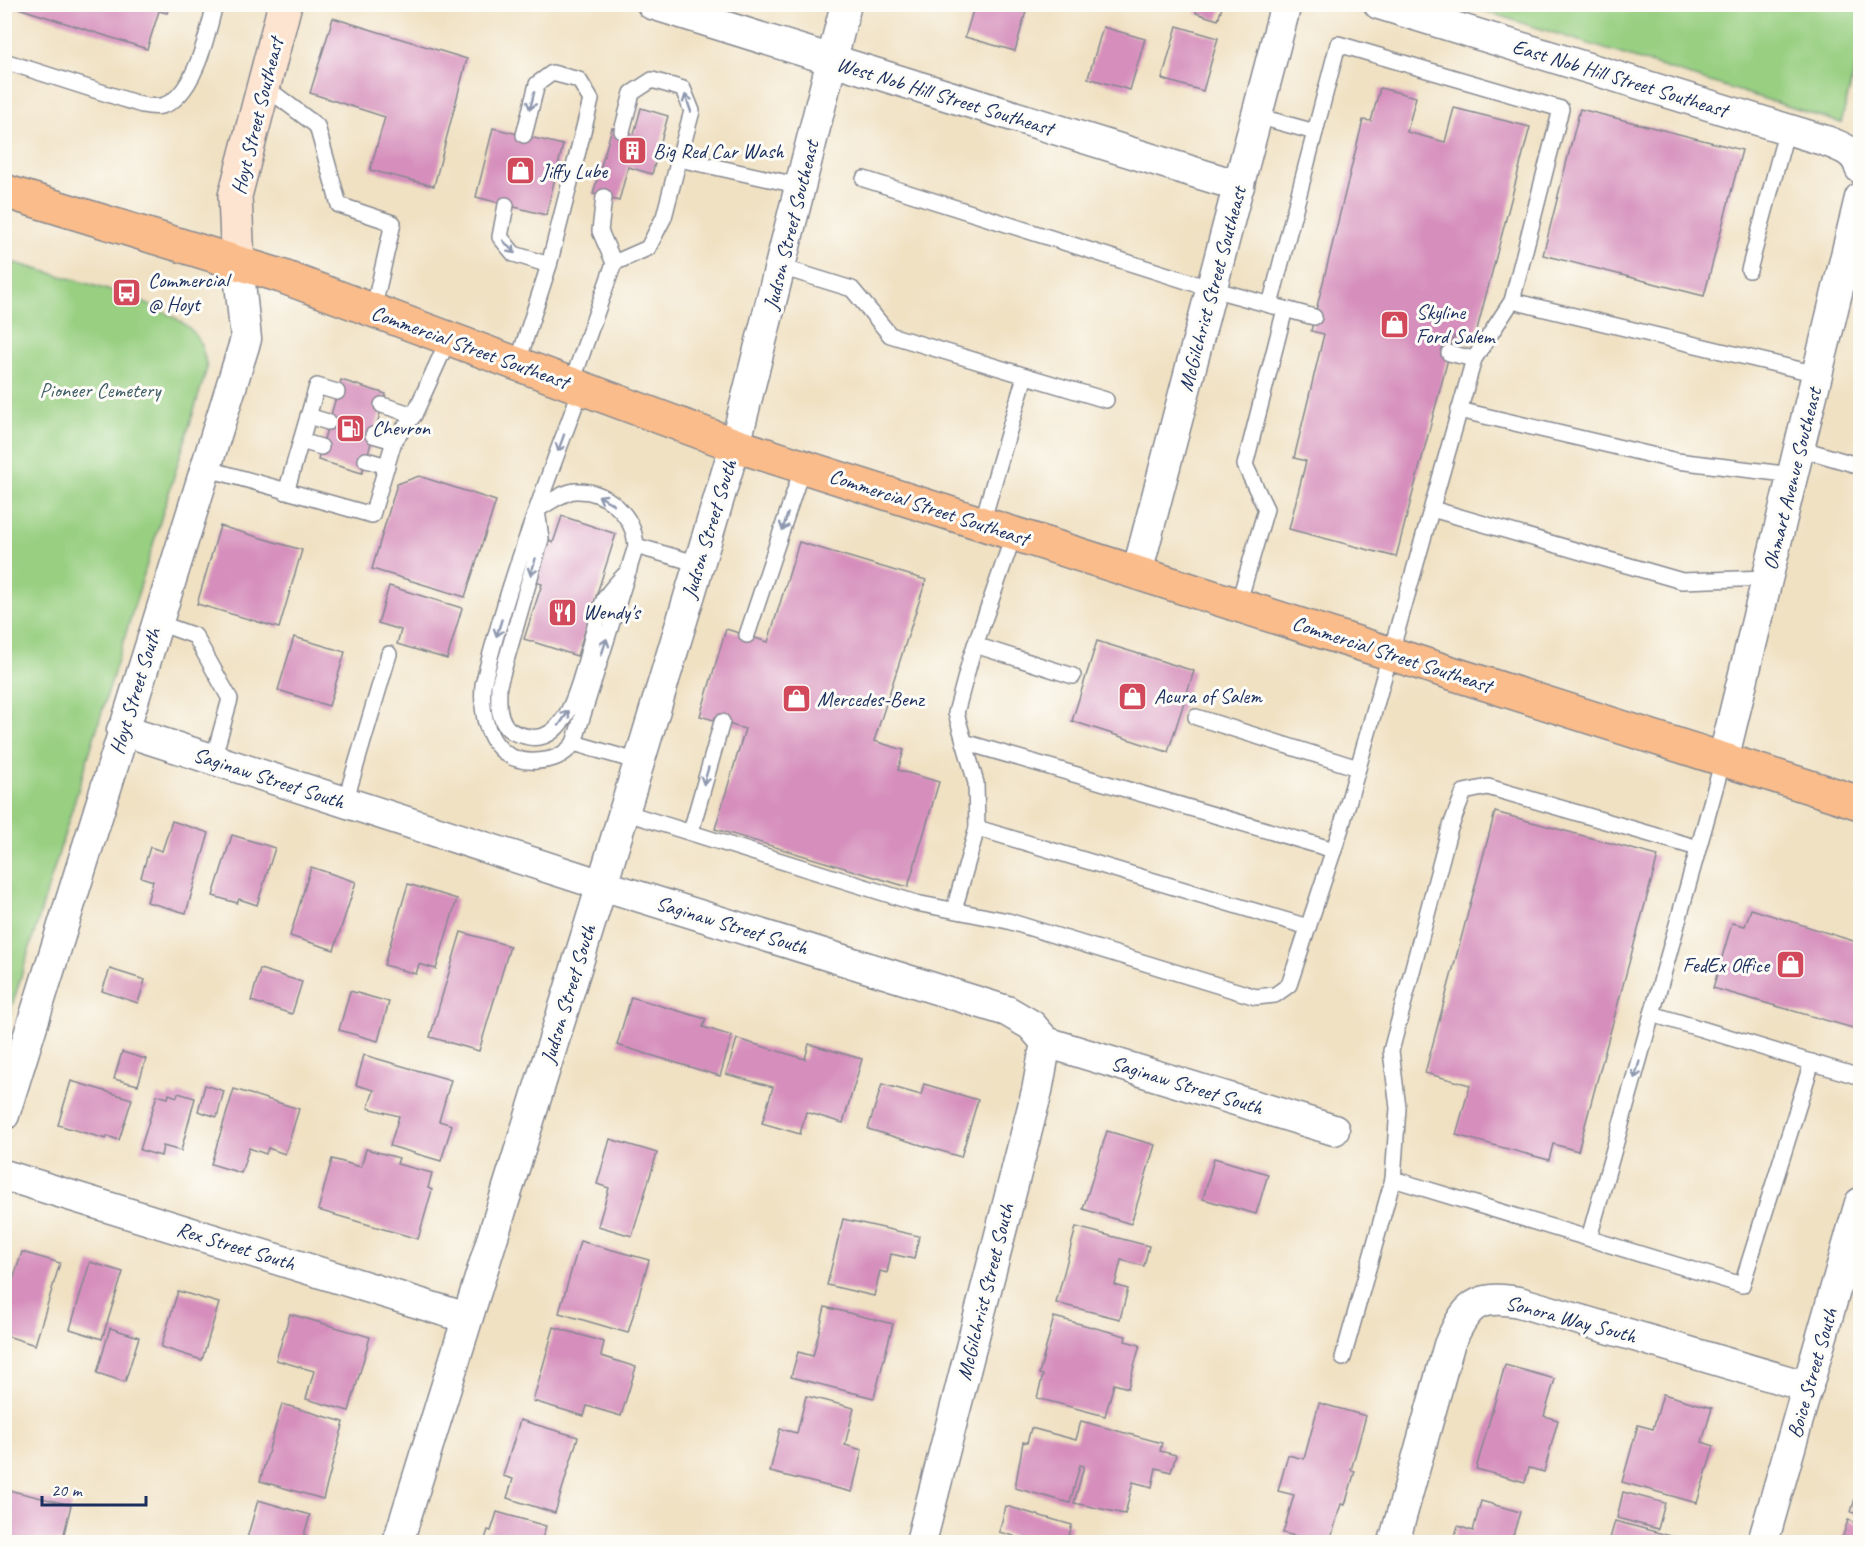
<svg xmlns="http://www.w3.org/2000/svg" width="1865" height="1547" viewBox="0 0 1865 1547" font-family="Caveat,sans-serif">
	<rect width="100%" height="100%" fill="#fdfcf7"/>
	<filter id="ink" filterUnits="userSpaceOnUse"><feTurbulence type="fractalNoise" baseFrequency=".0167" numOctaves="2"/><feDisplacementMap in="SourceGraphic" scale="12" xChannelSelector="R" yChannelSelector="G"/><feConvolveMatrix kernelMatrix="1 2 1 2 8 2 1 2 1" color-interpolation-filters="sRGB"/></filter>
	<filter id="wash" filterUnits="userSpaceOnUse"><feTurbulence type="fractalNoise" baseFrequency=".008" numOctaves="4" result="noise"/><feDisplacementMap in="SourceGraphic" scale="24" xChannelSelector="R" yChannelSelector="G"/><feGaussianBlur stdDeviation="1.35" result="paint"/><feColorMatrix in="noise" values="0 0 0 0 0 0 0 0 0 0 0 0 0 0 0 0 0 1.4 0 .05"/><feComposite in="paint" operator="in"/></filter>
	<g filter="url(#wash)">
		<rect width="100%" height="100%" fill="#f0e1c3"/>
		<g fill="#98cf81" stroke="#5a7f70" stroke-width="1.5">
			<polygon points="1465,5 1860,5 1860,48 1841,123"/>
			<path d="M5,260C50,274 163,299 192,331C202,341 204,355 207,368L5,1029Z"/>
		</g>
		<g id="blocks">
			<g fill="#d68fbc">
				<polygon points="170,4 167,13 159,11 147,49 9,5"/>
				<polygon points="975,4 1028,4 1015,51 965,37"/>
				<polygon points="1198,4 1223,4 1218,20 1196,13"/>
				<polygon points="333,18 467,59 434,186 370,170 385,117 310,93"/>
				<polygon points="1177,26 1218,38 1203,91 1162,79"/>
				<polygon points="1103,27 1145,39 1130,90 1088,78"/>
				<polygon points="1380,88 1416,97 1407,132 1445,142 1454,108 1530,127 1474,341 1454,336 1396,557 1289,529 1306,461 1294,458 1324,334 1311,331 1363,120 1371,121"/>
				<polygon points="641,108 668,116 652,174 628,167 619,201 593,194 612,128 634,134"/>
				<polygon points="1580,109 1742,150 1704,296 1543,255"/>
				<polygon points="493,128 563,145 546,215 476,197"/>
				<polygon points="341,380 386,394 362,473 318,460"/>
				<polygon points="419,476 496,501 465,597 372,569 397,484"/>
				<polygon points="562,516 616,534 577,656 524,639 542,584 535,582 548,540 553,543"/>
				<polygon points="220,526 302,550 279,628 197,604"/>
				<polygon points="799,542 926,580 874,741 904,750 898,770 939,782 908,887 715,829 745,729 700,716 726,629 768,642"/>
				<polygon points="389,586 462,608 447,659 397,644 401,630 378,623"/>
				<polygon points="294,637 345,652 329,706 278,690"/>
				<polygon points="1097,641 1194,671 1168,752 1072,721"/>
				<polygon points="1495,812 1658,856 1578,1151 1553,1144 1549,1160 1456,1135 1470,1085 1425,1073"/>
				<polygon points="172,821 209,833 186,913 147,902 153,881 141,877 150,847 162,851"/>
				<polygon points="232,835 275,848 257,905 239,899 237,903 213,896"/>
				<polygon points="311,867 356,882 334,950 290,936"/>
				<polygon points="408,884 457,899 436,969 419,964 416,974 384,965"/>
				<polygon points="1751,909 1860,943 1860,1030 1713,988 1732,923 1745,926"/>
				<polygon points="461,932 510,946 479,1051 430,1037"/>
				<polygon points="110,969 145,980 138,1003 102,991"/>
				<polygon points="260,969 302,982 292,1014 251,1001"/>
				<polygon points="350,991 389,1002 378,1041 339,1030"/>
				<polygon points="631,997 706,1019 703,1027 732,1036 720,1076 617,1045"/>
				<polygon points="737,1039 805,1059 809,1044 862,1059 843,1123 806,1112 800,1134 762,1123 773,1087 726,1074"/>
				<polygon points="122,1052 146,1059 138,1085 114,1079"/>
				<polygon points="364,1055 451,1080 439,1121 452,1125 441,1161 390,1146 399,1116 368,1108 374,1090 356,1085"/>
				<polygon points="71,1081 132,1099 119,1140 107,1136 106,1139 58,1125"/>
				<polygon points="882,1084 921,1095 924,1084 978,1100 961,1157 868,1129"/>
				<polygon points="205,1085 224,1091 217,1117 198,1111"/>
				<polygon points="234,1089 299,1109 285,1154 268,1148 266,1154 249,1148 241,1173 211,1164"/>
				<polygon points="178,1093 195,1098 181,1151 163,1146 161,1156 140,1150 157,1095 168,1098 169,1094 177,1097"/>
				<polygon points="1107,1131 1155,1145 1131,1224 1083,1209"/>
				<polygon points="610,1139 657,1153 632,1236 598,1226 609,1188 597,1184"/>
				<polygon points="366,1149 399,1158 397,1164 432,1173 428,1188 432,1190 418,1239 318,1210 332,1159 361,1167"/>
				<polygon points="1214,1158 1268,1174 1256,1214 1203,1199"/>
				<polygon points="843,1219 919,1236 914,1259 891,1254 887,1273 880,1271 874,1296 827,1285"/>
				<polygon points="1076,1227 1149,1246 1144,1266 1121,1260 1115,1285 1128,1289 1120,1319 1056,1303"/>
				<polygon points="580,1241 649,1260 628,1333 559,1313"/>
				<polygon points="22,1252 60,1263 35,1345 4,1335 4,1308"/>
				<polygon points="90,1262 123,1272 102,1339 70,1329"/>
				<polygon points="178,1291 219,1303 202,1360 161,1347"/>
				<polygon points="825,1307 893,1324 874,1398 791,1377 798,1352 813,1356"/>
				<polygon points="290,1314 370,1337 349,1411 306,1399 314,1371 276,1360"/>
				<polygon points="1054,1317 1126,1336 1125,1341 1140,1345 1128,1388 1114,1384 1105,1416 1037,1398 1043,1375 1039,1374"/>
				<polygon points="554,1327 604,1342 601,1356 636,1367 621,1416 587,1406 584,1416 533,1401"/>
				<polygon points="110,1328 139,1337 125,1382 97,1373"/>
				<polygon points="1505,1365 1555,1379 1544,1416 1558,1420 1544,1472 1529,1468 1525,1482 1476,1469"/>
				<polygon points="1663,1394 1712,1408 1702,1442 1714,1446 1697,1503 1622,1482 1638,1425 1653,1429"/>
				<polygon points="806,1396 854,1408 845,1445 862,1450 852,1492 770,1472 780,1429 797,1433"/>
				<polygon points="1319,1403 1366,1416 1351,1470 1355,1471 1345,1505 1341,1504 1330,1542 1319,1542 1283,1533 1294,1495 1278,1491 1288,1455 1304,1459"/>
				<polygon points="282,1404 344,1422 323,1499 260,1481"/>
				<polygon points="520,1420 578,1437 555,1513 507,1498 513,1479 503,1476"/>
				<polygon points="1081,1421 1162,1443 1160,1451 1176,1455 1171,1472 1156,1468 1152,1487 1133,1482 1125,1514 1074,1503 1084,1466 1080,1465 1070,1503 1015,1488 1023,1442 1027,1443 1031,1428 1076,1440"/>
				<polygon points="1860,1482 1860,1515 1851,1512"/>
				<polygon points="4,1489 71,1505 62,1542 4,1542"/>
				<polygon points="1623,1492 1665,1503 1658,1529 1617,1518"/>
				<polygon points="258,1500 310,1515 302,1542 246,1542"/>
				<polygon points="1481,1501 1520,1512 1511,1542 1453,1542 1458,1526 1473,1531"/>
				<polygon points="1006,1506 1072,1525 1067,1542 1012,1542 1014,1536 999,1532"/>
				<polygon points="497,1512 546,1526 541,1542 484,1542 488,1530 491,1531"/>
				<polygon points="1848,1520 1860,1524 1860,1542 1841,1542"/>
				<polygon points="1615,1521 1682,1539 1681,1542 1609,1542"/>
			</g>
		</g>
	</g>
	<g filter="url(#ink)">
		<use href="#blocks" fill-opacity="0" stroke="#868890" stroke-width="1.5"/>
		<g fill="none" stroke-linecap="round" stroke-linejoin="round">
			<defs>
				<g id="lane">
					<path d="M4,61L142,105C147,106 155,107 161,106C194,99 208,32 215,4"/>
					<polyline points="264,86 317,126 339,205 393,223 373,311"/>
					<polyline points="1257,116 1315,132 1270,305"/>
					<polyline points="622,131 632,93 652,80 683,89 692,111 679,159"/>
					<polyline points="864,179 1212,289 1285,309 1245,465 1266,509 1238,605"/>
					<polyline points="604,197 600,231 614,263"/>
					<polyline points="506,205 500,237 514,254 549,265"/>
					<polyline points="781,267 852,289 890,335 1106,400"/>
					<polyline points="1749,270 1787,129"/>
					<polyline points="1512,301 1817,374"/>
					<polyline points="1285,309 1314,317"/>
					<polyline points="1449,353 1474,359"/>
					<polyline points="517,365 549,265 591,100 579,80 552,73 537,84 524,135"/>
					<polyline points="571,385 614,263 648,248 664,217 679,159 801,186"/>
					<path d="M581,389C545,486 507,584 483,685C480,723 493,764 537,761C553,760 564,756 574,743L636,546C634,516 607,489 575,491C563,492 547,504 537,510L541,539L499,685C499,698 497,713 505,725C510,733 520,735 529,737C581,746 587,629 605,598C611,588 621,579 629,570"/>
					<polyline points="382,405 414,415"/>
					<polyline points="1459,410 1677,461 1793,475"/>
					<polyline points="308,416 328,422"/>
					<polyline points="373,435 394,441"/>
					<polyline points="301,441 321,447"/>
					<polyline points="1799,448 1860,466"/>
					<polyline points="366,460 387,466"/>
					<polyline points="205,468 372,515 394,441 414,415 448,340"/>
					<polyline points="286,492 317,386 337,392"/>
					<polyline points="1432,509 1682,581 1767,578"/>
					<polyline points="982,523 1025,376"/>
					<polyline points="636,546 699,564"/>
					<polyline points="156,622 195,636 230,699 213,760"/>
					<polyline points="747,635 803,466"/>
					<polyline points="975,645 1073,676"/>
					<polyline points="1196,717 1358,768"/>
					<polyline points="964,742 1334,850"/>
					<polyline points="574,743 639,762"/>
					<polyline points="1723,760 1652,1014 1860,1077"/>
					<polyline points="345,802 389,654"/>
					<polyline points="624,812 916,903 1008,921 1256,997 1275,995 1289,985 1341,828 1474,359 1512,301 1561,109 1338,44 1315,132"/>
					<polyline points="977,828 1308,927"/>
					<polyline points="691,831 722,722"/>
					<polyline points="954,910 977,828 976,783 956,713 971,657 1014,534"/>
					<polyline points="1393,1179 1742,1285 1812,1062"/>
					<polyline points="1589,1238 1652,1014"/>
					<polyline points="1343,1358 1393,1179 1398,1108 1391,1051 1449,831 1464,792 1488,787 1698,848"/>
				</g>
				<g id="street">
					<polyline points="652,4 1239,186"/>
					<path d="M1379,4L1826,141C1841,147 1856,151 1860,168"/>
					<polyline points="1137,573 1286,4"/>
					<polyline points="122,730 602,885 1007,1011 1031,1025 1046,1042 1334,1130"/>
					<polyline points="1723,760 1860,198"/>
					<polyline points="4,1115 246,339 238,264"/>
					<polyline points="4,1175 467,1318"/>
					<polyline points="398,1542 602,885 735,445 846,4"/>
					<polyline points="921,1542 1037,1091 1046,1042"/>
					<path d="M1394,1542L1449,1345C1466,1306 1476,1294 1519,1302L1808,1387"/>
					<polyline points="1763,1542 1860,1203"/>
				</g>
				<polyline id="secondary" points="238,264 235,196 285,4"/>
				<polyline id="primary" points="4,191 281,276 735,445 1860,803"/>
			</defs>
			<use href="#lane" stroke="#868890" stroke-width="18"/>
			<use href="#street" stroke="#868890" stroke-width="33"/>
			<use href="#secondary" stroke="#868890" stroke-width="36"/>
			<use href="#primary" stroke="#868890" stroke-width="36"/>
			<use href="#lane" stroke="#fff" stroke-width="15"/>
			<use href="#street" stroke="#fff" stroke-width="30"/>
			<use href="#secondary" stroke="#fde4d0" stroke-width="33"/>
			<use href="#primary" stroke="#f9bc8a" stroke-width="33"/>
		</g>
		<defs><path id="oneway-shaft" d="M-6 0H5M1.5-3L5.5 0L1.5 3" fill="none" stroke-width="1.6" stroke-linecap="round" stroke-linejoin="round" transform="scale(1.5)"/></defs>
		<g stroke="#8d97ae">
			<use href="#oneway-shaft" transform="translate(532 101) rotate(104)"/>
			<use href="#oneway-shaft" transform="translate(688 103) rotate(-109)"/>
			<use href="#oneway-shaft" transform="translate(509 247) rotate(48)"/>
			<use href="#oneway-shaft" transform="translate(561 443) rotate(110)"/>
			<use href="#oneway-shaft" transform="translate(606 500) rotate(-150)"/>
			<use href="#oneway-shaft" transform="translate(785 522) rotate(108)"/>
			<use href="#oneway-shaft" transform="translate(533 567) rotate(107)"/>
			<use href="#oneway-shaft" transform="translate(499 628) rotate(107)"/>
			<use href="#oneway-shaft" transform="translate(604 647) rotate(-72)"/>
			<use href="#oneway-shaft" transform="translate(564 718) rotate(-56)"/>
			<use href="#oneway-shaft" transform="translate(706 776) rotate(106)"/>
			<use href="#oneway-shaft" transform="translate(1637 1070) rotate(106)"/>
		</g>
	</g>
	<defs>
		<symbol id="building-square" viewBox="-11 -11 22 22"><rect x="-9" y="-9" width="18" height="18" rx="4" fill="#d1495b" stroke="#fdfcf7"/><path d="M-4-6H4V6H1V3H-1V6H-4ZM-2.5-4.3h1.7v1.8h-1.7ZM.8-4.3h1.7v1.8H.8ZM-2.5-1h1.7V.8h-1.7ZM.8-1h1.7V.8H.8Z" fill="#fff"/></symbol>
		<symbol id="shop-square" viewBox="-11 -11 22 22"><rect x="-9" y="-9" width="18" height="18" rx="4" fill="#d1495b" stroke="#fdfcf7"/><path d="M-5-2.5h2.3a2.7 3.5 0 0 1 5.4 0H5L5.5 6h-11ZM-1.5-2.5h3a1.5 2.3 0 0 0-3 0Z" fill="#fff"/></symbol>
		<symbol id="bus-square" viewBox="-11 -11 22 22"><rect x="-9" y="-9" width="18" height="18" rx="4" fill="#d1495b" stroke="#fdfcf7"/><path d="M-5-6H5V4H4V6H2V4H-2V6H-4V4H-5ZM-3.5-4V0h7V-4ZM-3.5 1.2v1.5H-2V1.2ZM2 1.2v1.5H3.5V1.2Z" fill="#fff"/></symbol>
		<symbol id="fuel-square" viewBox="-11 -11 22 22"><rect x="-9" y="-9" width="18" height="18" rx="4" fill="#d1495b" stroke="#fdfcf7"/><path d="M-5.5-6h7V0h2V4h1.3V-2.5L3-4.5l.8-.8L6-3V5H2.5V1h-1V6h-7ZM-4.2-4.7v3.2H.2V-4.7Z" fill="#fff"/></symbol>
		<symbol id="restaurant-square" viewBox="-11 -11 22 22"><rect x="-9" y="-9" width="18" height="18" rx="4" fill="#d1495b" stroke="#fdfcf7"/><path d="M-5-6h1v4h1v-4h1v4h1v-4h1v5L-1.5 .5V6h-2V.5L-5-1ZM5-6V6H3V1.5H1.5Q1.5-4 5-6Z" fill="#fff"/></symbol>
	</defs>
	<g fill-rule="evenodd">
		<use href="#building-square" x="616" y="134" width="33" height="33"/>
		<use href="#shop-square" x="504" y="154" width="33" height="33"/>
		<use href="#bus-square" x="110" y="276" width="33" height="33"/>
		<use href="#shop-square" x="1378" y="308" width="33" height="33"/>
		<use href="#fuel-square" x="334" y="412" width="33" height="33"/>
		<use href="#restaurant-square" x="546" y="596" width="33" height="33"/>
		<use href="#shop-square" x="1116" y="680" width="33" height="33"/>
		<use href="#shop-square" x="780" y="682" width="33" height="33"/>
		<use href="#shop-square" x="1774" y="948" width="33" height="33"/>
	</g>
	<g text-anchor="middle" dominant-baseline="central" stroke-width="6" stroke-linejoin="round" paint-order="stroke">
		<g font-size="21" fill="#1b2f5e" stroke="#fdfcf7">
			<text transform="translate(1620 78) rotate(17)">East Nob Hill Street Southeast</text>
			<text transform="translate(945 96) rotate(17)">West Nob Hill Street Southeast</text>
			<text transform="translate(257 116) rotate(-76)">Hoyt Street Southeast</text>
			<text transform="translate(791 225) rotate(-76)">Judson Street Southeast</text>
			<text transform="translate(1212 289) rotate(-75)">McGilchrist Street Southeast</text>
			<text transform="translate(470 347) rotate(20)">Commercial Street Southeast</text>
			<text transform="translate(1792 479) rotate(-76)">Ohmart Avenue Southeast</text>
			<text transform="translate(929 507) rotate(18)">Commercial Street Southeast</text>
			<text transform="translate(709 529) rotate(-73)">Judson Street South</text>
			<text transform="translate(1392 654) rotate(18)">Commercial Street Southeast</text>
			<text transform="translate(135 691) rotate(-73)">Hoyt Street South</text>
			<text transform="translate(269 778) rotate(18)">Saginaw Street South</text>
			<text transform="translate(732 925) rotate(17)">Saginaw Street South</text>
			<text transform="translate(568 994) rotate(-73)">Judson Street South</text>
			<text transform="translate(1187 1085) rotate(17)">Saginaw Street South</text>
			<text transform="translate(236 1246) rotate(17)">Rex Street South</text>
			<text transform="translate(985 1292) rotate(-76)">McGilchrist Street South</text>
			<text transform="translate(1571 1319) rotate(15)">Sonora Way South</text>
			<text transform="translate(1812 1373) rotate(-74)">Boice Street South</text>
		</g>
		<g font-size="21" fill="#1b2f5e" stroke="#fdfcf7" text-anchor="start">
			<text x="653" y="151">Big Red Car Wash</text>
			<text x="541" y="171">Jiffy Lube</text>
			<text x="148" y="280">Commercial<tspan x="148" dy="24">@ Hoyt</tspan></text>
			<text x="1416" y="312">Skyline<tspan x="1416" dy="24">Ford Salem</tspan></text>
			<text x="372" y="428">Chevron</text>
			<text x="583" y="612">Wendy's</text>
			<text x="1154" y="696">Acura of Salem</text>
			<text x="817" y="699">Mercedes-Benz</text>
			<text x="1769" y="965" text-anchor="end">FedEx Office</text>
		</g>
		<g font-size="21" fill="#405f68" stroke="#fdfcf7">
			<text x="100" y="390">Pioneer Cemetery</text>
		</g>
	</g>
	<rect width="1865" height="1547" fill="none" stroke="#fdfcf7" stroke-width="24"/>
	<path d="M42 1496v9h104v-9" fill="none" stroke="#1b2f5e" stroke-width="3"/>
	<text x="51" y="1496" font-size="18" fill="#1b2f5e" stroke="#fdfcf7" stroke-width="4.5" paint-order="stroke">20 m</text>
</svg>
